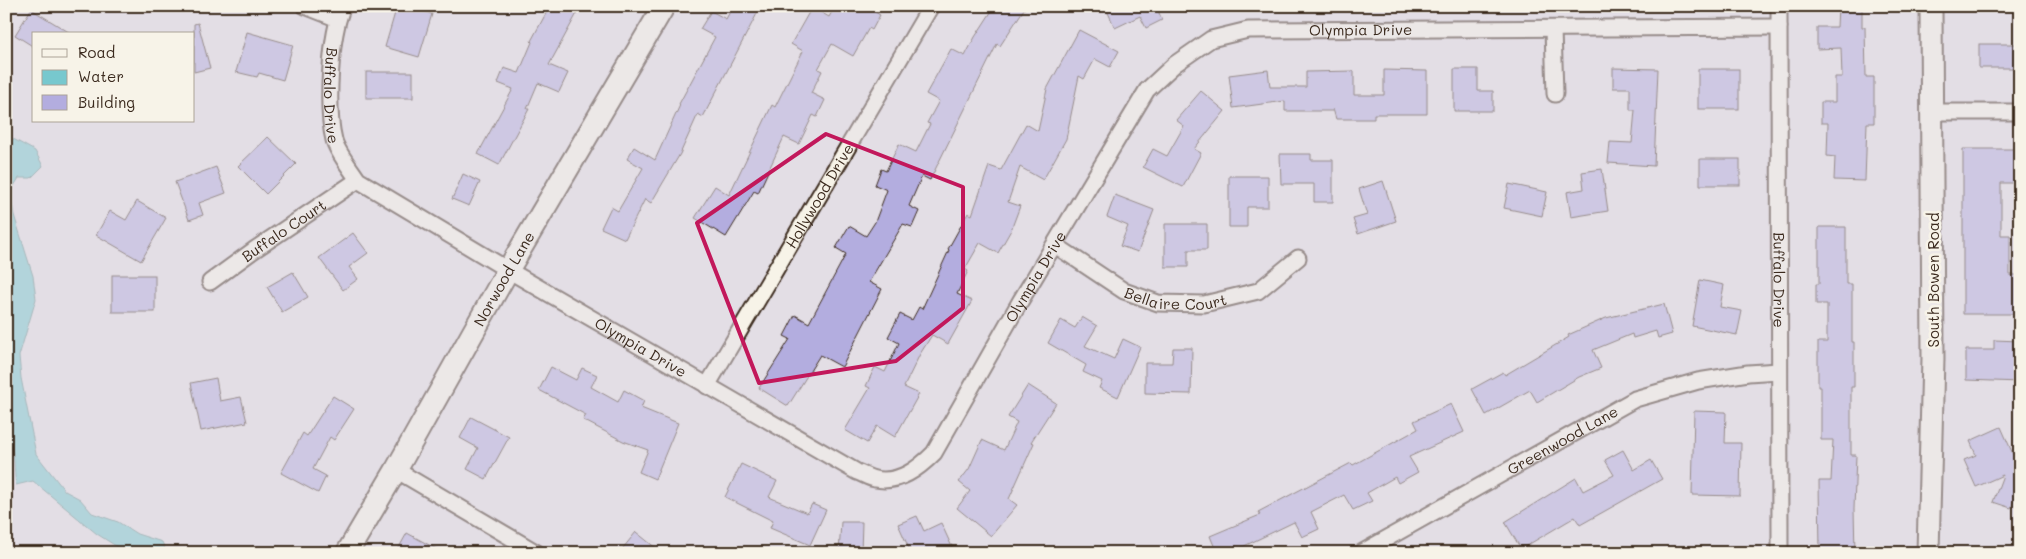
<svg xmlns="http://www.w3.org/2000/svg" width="2026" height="559" viewBox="0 0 2026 559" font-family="Mali,sans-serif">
	<rect width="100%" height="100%" fill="#e3dee5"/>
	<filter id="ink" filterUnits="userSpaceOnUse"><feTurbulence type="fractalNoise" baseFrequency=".02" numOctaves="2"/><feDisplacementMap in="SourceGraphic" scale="10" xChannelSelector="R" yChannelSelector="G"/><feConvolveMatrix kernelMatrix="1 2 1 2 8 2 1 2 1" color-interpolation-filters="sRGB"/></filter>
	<g filter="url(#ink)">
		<path fill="#77c8ce" stroke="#5f8988" d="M6,135L35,151L43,166L31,178H19L10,192L14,215L33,276L36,299L19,356L21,378L36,454L65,491L80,499L92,513L118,522L137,534L162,542L167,553H127L97,534L33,481L16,485C13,471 17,450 6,439V426L9,418L6,410Z"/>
		<g fill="#b3addf" stroke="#3b2a1e">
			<polygon points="33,6 34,11 72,34 34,34 34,47 15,35"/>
			<polygon points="397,6 407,6 432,14 419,57 385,47"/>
			<polygon points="550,6 581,6 549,65 568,73 559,92 538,83 527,109 529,109 499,165 478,154 513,89 498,83 504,68 519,73 532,42 531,41"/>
			<polygon points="733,6 761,6 703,117 698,114 680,154 651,203 645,199 625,239 601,228 611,207 618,211 643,168 627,159 634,147 655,160 680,105 679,104 715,37 700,29 711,11 726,19"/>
			<polygon points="835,6 865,6 880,15 872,30 869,28 853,56 832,44 818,69 822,71 811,93 825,100 817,117 813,115 799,144 784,137 758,193 754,191 726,237 695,218 715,186 729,195 772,105 775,107 803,51 791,44 812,7 829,17"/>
			<polygon points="995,6 1026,6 1000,46 997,44 930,180 922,176 909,206 919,211 912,227 903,224 869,282 882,289 842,367 820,355 788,406 759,388 790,339 784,336 795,315 809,323 846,254 836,248 849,226 866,236 875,222 887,190 875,185 881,169 886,171 899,144 916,152 930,124 927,123 939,101 926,94 951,49 965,56 975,37"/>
			<polygon points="1105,6 1161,6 1157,8 1162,20 1146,28 1140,16 1115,28"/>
			<polygon points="1838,6 1862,6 1862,27 1865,27 1866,77 1874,77 1874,123 1867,123 1865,181 1834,180 1835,157 1827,156 1828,123 1821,123 1821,102 1835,102 1835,77 1842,77 1841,48 1817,49 1817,27 1837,27"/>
			<polygon points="198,23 210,68 194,72 194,24"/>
			<polygon points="1079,30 1119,51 1110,67 1095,59 1084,79 1079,76 1066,139 1043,180 1020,167 1008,202 1020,206 1011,230 998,253 980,243 965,269 968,271 957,294 972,301 948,344 932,335 920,354 904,387 919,394 895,437 877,426 867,443 845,430 870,388 866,386 875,367 885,372 899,343 888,337 900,314 912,320 919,307 922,309 949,250 948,249 968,213 972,215 989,166 1001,170 1026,124 1038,131 1047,89"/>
			<polygon points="247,32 293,45 283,80 259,73 257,77 236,72"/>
			<rect x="1979" y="44" width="41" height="24"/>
			<polygon points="1613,68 1658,69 1654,166 1608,163 1610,142 1632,143 1635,110 1630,110 1630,88 1613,88"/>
			<polygon points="1454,69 1478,69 1478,91 1493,91 1493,111 1454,111"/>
			<rect x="1698" y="69" width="41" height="40"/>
			<polygon points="1268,70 1270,87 1306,87 1306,72 1354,71 1354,95 1384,95 1384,70 1427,71 1427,114 1374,114 1374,119 1336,119 1333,109 1333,111 1285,111 1285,101 1233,108 1229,75"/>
			<rect x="366" y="72" width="47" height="26"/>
			<polygon points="1201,91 1225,111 1194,149 1201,153 1183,187 1143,167 1153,149 1167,156 1184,126 1176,120"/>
			<polygon points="268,137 296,164 266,194 238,166"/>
			<polygon points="1963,149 2020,149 2020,183 2001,183 2001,235 2010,235 2010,275 2020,275 2020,314 1963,314"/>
			<polygon points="1280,154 1311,154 1311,160 1333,160 1333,202 1314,202 1314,184 1281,184"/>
			<rect x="1700" y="159" width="40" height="26"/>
			<polygon points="216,167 226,193 199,203 203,215 189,220 175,182"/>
			<polygon points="1602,169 1608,211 1571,217 1567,192 1584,189 1582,172"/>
			<polygon points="463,174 480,182 469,206 452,199"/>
			<polygon points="1229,176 1268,176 1268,207 1247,207 1247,227 1229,227"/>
			<polygon points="1383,181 1396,221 1358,234 1353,219 1367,215 1359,189"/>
			<polygon points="1509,184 1547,192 1542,216 1504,208"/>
			<polygon points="1115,195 1154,210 1138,252 1120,246 1128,226 1107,217"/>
			<polygon points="137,201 166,218 141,261 96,235 110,211 126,220"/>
			<polygon points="1165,224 1207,224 1207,250 1188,250 1188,267 1165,267"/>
			<polygon points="1819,227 1846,227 1846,284 1852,284 1852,342 1854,342 1854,387 1851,387 1851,455 1856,455 1854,509 1855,553 1820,553 1819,481 1831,481 1833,440 1821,440 1821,387 1818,387 1818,342 1827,342 1827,304 1816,304 1816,284 1819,284"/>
			<polygon points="353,233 368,253 349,267 358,279 343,290 319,258"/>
			<polygon points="293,272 308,297 282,312 267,287"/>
			<rect x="112" y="275" width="43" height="37"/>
			<polygon points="1700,280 1724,285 1720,307 1742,311 1737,335 1692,326"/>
			<polygon points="1664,304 1672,334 1658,338 1656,331 1633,338 1632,334 1593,350 1601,368 1579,377 1537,402 1530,390 1486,415 1472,389 1503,372 1505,375 1569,337 1568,335 1606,318"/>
			<polygon points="1082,317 1097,326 1085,346 1114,359 1123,339 1140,347 1118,397 1099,388 1102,381 1083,372 1086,365 1048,343 1061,320 1075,328"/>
			<polygon points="1994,340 2020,341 2020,382 1966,380 1966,350 1994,350"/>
			<polygon points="1173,348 1192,348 1191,394 1145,393 1145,363 1172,363"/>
			<polygon points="551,367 576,380 582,368 597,375 591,387 618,402 624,390 644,401 641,408 678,423 655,479 639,472 648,450 623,441 583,420 586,415 539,390"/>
			<polygon points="216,378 220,401 241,397 247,422 201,431 191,383"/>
			<polygon points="1028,385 1056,403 1031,442 1034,443 1009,499 1017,505 991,536 957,508 970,491 959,482 969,469 982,440 1004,450 1017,422 1008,417"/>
			<polygon points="333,396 354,409 334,440 330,437 313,469 326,476 318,493 281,473 303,433 307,436"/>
			<polygon points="1451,404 1464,432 1409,457 1418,472 1398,483 1395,477 1367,493 1372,501 1353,510 1344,495 1311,512 1319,529 1302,537 1294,522 1238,549 1240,553 1217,553 1210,536 1260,515 1258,512 1351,463 1353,465 1418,429 1414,421"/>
			<polygon points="1694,411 1726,412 1725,443 1741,443 1740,496 1692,495"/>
			<polygon points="471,417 509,437 486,479 467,469 478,448 460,438"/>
			<polygon points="2001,427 2016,461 2020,462 2020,486 2011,508 1993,502 2003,475 1976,487 1964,460 1976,455 1970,441"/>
			<polygon points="1623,450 1634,470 1651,460 1662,479 1580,525 1575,517 1521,549 1505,522 1576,478 1583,491 1614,475 1605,460"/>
			<polygon points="741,464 777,481 769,497 807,513 812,504 826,510 810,545 770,528 773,521 725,497"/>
			<polygon points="917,516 924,531 941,523 952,547 938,553 911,553 898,524"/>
			<polygon points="841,522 862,522 861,553 839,553"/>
			<polygon points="636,532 662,553 619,553"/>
			<polygon points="407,533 444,553 396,553"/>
		</g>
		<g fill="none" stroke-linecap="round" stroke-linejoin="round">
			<defs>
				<g id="street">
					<polyline points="305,6 338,19"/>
					<path id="s1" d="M343,6C330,35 326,108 334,140C337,152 351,169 358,180L508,270L857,472C863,474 869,478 875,479C899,484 919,468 934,453L1021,300L1147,90L1175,64L1211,39L1248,30L1779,27"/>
					<path id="s2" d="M1779,6L1780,553"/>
					<polyline points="1553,29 1555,94"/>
					<polyline points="1932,112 2020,112"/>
					<path id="s3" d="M1055,245L1124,291L1158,303L1204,304L1258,291L1298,258"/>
					<path id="s4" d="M210,282L254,250L358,180"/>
					<path id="s5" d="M707,386L931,6"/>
					<polyline points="396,470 537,553"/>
					<path id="s6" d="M1361,553L1635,399L1698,381L1748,373L1779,371"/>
				</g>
				<g id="secondary">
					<path id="s7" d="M347,553L396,470L508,270L664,6"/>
					<polyline points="1928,553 1933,358 1931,6"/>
				</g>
			</defs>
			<use href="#street" stroke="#3b2a1e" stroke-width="19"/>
			<use href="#secondary" stroke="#3b2a1e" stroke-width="25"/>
			<use href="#street" stroke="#f7f3e8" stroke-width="15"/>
			<use href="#secondary" stroke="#f7f3e8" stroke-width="21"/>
		</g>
	</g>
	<path d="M0 0H2026V559H0ZM826,134L963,187V308L896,361L759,383L697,223Z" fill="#e3dee5" fill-opacity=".55" fill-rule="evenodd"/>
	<path fill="none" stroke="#c2185b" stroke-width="4" stroke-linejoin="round" d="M826,134L963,187V308L896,361L759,383L697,223Z"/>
	<g text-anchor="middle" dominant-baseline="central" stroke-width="5" stroke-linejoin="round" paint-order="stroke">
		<g font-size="15" fill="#3b2a1e" stroke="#f7f3e8">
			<text stroke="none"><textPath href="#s1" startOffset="1501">Olympia Drive</textPath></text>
			<text stroke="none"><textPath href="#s1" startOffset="91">Buffalo Drive</textPath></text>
			<text stroke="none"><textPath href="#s5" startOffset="221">Hollywood Drive</textPath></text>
			<text stroke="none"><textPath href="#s4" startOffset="90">Buffalo Court</textPath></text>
			<text stroke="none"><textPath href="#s1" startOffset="1051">Olympia Drive</textPath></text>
			<text stroke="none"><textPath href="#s7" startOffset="316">Norwood Lane</textPath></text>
			<text stroke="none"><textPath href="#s2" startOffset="274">Buffalo Drive</textPath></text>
			<text transform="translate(1933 280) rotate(-90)">South Bowen Road</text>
			<text stroke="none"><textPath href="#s3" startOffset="136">Bellaire Court</textPath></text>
			<text stroke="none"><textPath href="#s1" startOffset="511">Olympia Drive</textPath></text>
			<text stroke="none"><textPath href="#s6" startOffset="231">Greenwood Lane</textPath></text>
		</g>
	</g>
	<rect width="2026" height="559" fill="none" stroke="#f7f3e8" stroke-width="25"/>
	<rect x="12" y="12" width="2001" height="534" fill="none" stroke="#3b2a1e" stroke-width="2" filter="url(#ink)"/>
	<rect x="32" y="32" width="162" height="90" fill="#f7f3e8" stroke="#aca397"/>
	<rect x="42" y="49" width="25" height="8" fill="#f7f3e8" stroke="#aca397"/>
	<text x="78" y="58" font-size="15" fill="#3b2a1e">Road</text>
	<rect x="42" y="70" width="25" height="15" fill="#77c8ce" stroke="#aca397"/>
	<text x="78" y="82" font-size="15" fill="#3b2a1e">Water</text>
	<rect x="42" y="95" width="25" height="15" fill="#b3addf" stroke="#aca397"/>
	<text x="78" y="108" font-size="15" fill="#3b2a1e">Building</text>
</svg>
